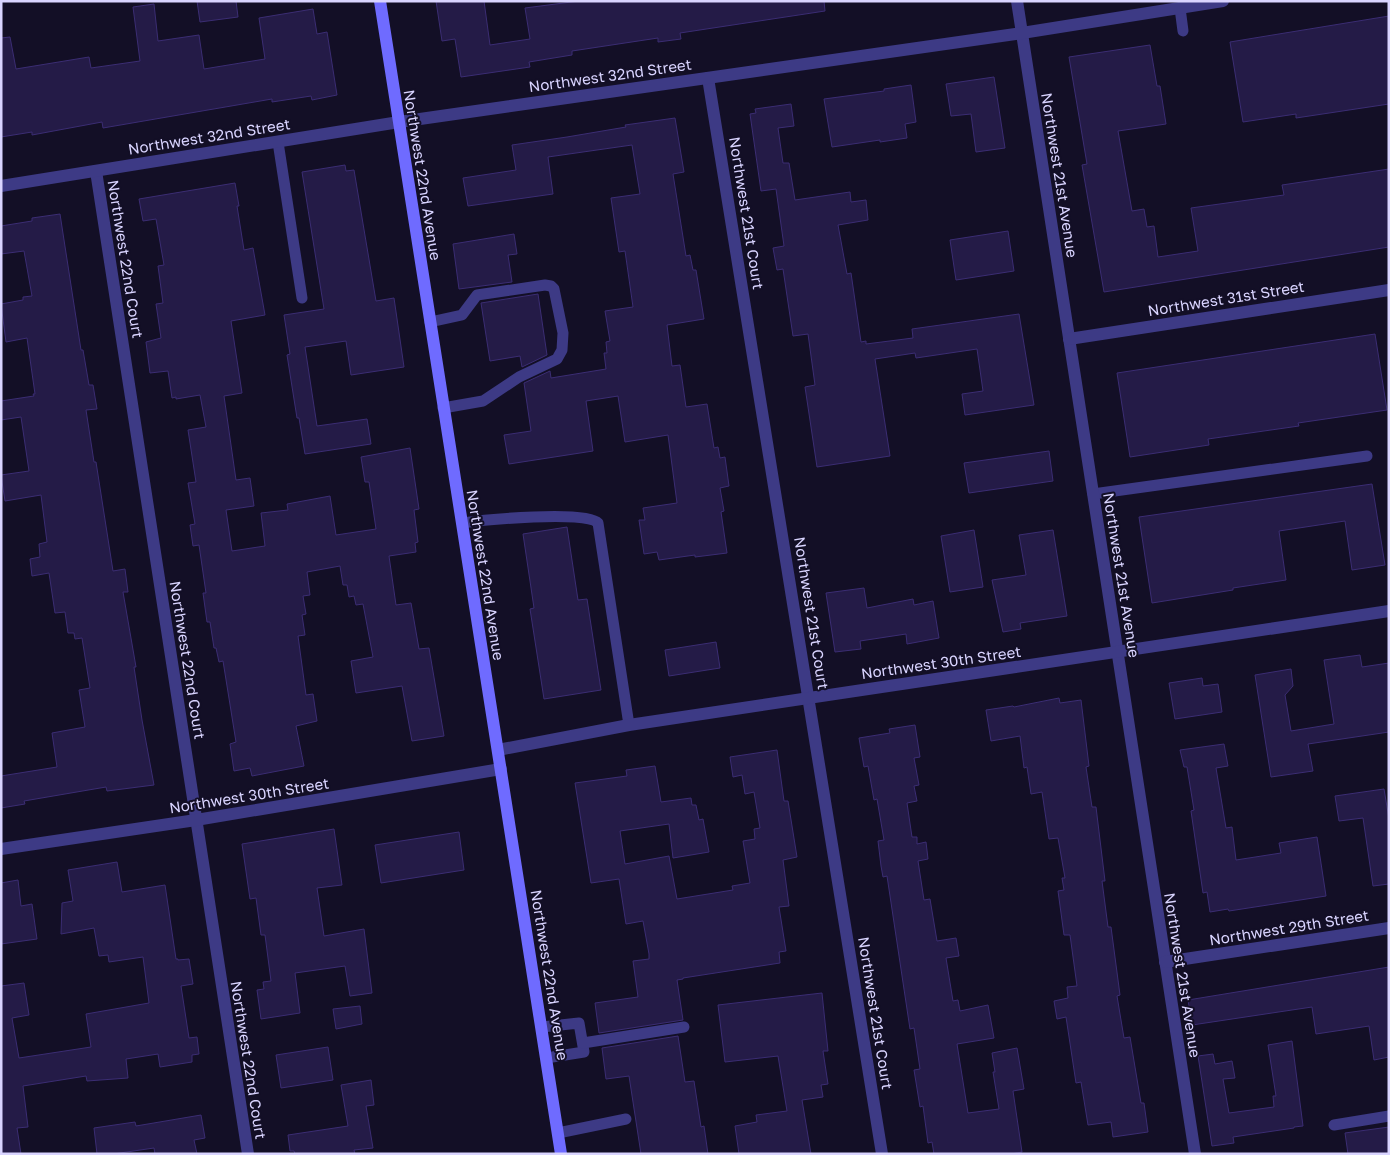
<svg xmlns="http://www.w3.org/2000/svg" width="1390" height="1155" viewBox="0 0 1390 1155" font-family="'Golos Text',sans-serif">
	<rect width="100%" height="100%" fill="#130f26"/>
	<g fill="#241b47" stroke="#3b2d73">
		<polygon points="197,1 236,1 238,17 200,22"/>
		<polygon points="436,1 484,1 490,45 530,39 525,8 579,1 824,1 825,11 680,33 681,39 658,42 658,38 572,51 572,55 529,62 530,67 461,77 455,39 442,41"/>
		<polygon points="154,4 158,41 199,35 204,69 265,59 259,18 313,9 317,34 327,32 337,95 312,100 311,96 272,102 272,99 103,128 102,122 32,135 32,132 1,137 1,38 10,37 16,69 89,57 91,68 140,61 133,7"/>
		<polygon points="1389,16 1389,104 1296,118 1296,114 1243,122 1230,42"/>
		<polygon points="1150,45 1157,86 1160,86 1166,124 1118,131 1132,211 1144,209 1147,227 1154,226 1158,257 1198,251 1191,208 1284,195 1282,185 1389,169 1389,247 1104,292 1082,165 1087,164 1069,57"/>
		<polygon points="994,77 1005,148 976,152 971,114 951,116 946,84"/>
		<polygon points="911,85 916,122 905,124 907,138 880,142 880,140 832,147 824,99 884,91 884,89"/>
		<polygon points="791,104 794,126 778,128 783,163 789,163 795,200 850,192 851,202 866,200 868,220 838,225 847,274 851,273 861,342 866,341 866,344 913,338 912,329 1019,314 1034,405 965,415 962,394 983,391 977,349 916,358 915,353 875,359 890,456 817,467 805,387 815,385 808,334 793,336 783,269 777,270 773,248 784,246 776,189 761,191 750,114 756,113 755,109"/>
		<polygon points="675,118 684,172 673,174 686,256 690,255 693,270 696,270 704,319 667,325 672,366 680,365 686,407 707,404 714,448 718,447 720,458 725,457 729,486 720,488 724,511 721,512 727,553 695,557 695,555 659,560 657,552 644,554 639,520 645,520 643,508 677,503 668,435 625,442 618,396 586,401 593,451 509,464 504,435 531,431 524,383 550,371 551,378 606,369 604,353 607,353 606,342 610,341 605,311 633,307 625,251 619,252 611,198 640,194 632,145 548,157 553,194 468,206 463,178 516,170 512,145 567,137 626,127 625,125"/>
		<polygon points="345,165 346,171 354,170 376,301 394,298 404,367 351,375 346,341 305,347 317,426 367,419 371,444 305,454 299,418 297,418 287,355 290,354 284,315 324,309 302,172"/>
		<polygon points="235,183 239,206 237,206 244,250 253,248 265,315 231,321 242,393 224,396 236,480 250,478 254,506 226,510 232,551 265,546 261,513 288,510 287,504 330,496 336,535 376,529 369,482 365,482 361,457 410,448 419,509 414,510 418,542 415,543 416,552 389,556 396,605 411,603 419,649 429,648 444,736 412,741 402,686 356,693 351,661 373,657 363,604 356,605 354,596 349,597 347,585 343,585 340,566 307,572 310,595 303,596 306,614 302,615 305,635 298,636 306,695 313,694 317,721 296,726 304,766 252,776 250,768 234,771 230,744 236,742 223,661 219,662 216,648 214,648 210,622 207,622 203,593 206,593 199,545 193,546 190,525 195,524 188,483 196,482 188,430 206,427 200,395 176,399 176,397 172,398 168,371 150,373 146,342 161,338 156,304 163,303 158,266 164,265 156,219 143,221 139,199"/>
		<polygon points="60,214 81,350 83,350 89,385 93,385 97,409 86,410 94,462 96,462 113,571 125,569 128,592 123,592 136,667 134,667 142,720 154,785 107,791 106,787 24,801 25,804 1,808 1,776 57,767 52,733 85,727 79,690 90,688 82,638 75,639 74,633 68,633 65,612 55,613 49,573 32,576 30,559 40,557 39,544 47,542 41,495 5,501 1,475 29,471 21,417 1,420 1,401 34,396 33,394 35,394 27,338 6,342 1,304 23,300 23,297 32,296 24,251 1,254 1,226 32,221 32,218"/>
		<polygon points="1008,231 1014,271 956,280 950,240"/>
		<polygon points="514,234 517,254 508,255 512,282 459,289 453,244"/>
		<polygon points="538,294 547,355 522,367 520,356 490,361 481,303"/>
		<polygon points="1375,334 1387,410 1298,423 1299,426 1208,439 1209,445 1130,457 1117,373"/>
		<polygon points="1049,451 1053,481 969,493 964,463"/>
		<polygon points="1372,484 1385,565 1352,570 1345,521 1279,531 1286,580 1233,588 1233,590 1152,603 1139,517"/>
		<polygon points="567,527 578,600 587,599 601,690 544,699 530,609 534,608 523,534"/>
		<polygon points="974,530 983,587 950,592 941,536"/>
		<polygon points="1053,530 1067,616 1020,623 1021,629 1003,632 992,580 1026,575 1019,535"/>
		<polygon points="864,588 867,608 913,599 914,605 933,601 939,638 907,644 906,634 860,641 861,649 835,652 826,593"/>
		<polygon points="716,642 720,668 669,676 665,650"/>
		<polygon points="1360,655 1362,667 1389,663 1389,732 1308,744 1313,771 1271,777 1255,675 1291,669 1293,686 1285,695 1291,731 1334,724 1324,660"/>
		<polygon points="1202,678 1203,686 1218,684 1222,712 1175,719 1169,683"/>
		<polygon points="1059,698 1060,703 1081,700 1089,766 1086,767 1092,807 1096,807 1105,881 1102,881 1108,927 1111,927 1120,995 1117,996 1124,1038 1130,1037 1141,1103 1144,1103 1148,1132 1113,1137 1111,1122 1088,1125 1081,1082 1076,1083 1066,1017 1057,1019 1054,1001 1068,998 1067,987 1077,986 1070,935 1064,935 1058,891 1064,890 1062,878 1065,878 1058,838 1049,839 1042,792 1031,794 1027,767 1024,768 1020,736 991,741 986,710 1013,706 1014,707"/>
		<polygon points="915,725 920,757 914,758 919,785 914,786 917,801 907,803 912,837 917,837 917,844 926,842 928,859 918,861 924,900 930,899 937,941 956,938 959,956 946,958 953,1001 958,1000 960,1011 988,1005 994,1038 957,1044 968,1113 999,1109 993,1072 995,1072 992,1053 1017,1048 1024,1089 1013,1091 1022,1152 1011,1154 934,1154 932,1142 928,1143 923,1106 920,1107 914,1070 920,1069 914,1028 910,1029 887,876 883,877 881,866 878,841 884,840 877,799 874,800 868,766 864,767 859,738 890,733 889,729"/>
		<polygon points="1224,744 1228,766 1216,768 1226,828 1232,827 1236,860 1281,853 1279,843 1317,837 1326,896 1229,911 1228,909 1210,912 1207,892 1203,893 1191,811 1194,810 1187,767 1184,767 1180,750"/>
		<polygon points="777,750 784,801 788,801 797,857 783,860 789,906 779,907 786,951 779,952 780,963 683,978 683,979 677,980 683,1020 599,1033 595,1003 638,997 633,961 649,959 649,954 643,921 626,924 619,879 591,883 575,783 627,776 626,770 655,766 661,802 691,798 692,805 696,805 699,820 703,819 709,852 673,858 669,824 620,831 625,864 669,856 677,899 733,890 732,886 750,883 743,841 755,839 754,829 760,828 754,792 745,794 742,775 733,777 730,757"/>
		<polygon points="1384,789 1389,819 1389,884 1373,886 1363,818 1339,821 1335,796"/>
		<polygon points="334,829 342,885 317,888 324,936 364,929 372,993 350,996 345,966 295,973 300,1013 261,1019 257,990 264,989 263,982 271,981 265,935 261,935 256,898 250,899 242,844"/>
		<polygon points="459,832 464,870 381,883 375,845"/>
		<polygon points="117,862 122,892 165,885 176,959 178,959 178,960 189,959 193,984 181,986 189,1038 197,1037 199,1054 192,1055 192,1062 160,1067 158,1054 126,1059 128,1078 87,1081 86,1076 23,1086 28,1127 17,1128 21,1154 1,1154 1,986 24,983 29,1015 12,1018 19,1058 91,1047 86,1014 149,1003 143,957 109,962 108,955 99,956 94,928 61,934 62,903 73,901 68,870"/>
		<polygon points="18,880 21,906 32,904 37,939 1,944 1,883"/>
		<polygon points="1389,967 1389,1057 1374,1060 1369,1026 1316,1034 1312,1007 1192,1025 1188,1000"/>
		<polygon points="822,993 828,1051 823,1051 828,1084 821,1085 823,1097 802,1100 811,1154 739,1154 735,1126 757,1122 756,1115 787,1111 778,1056 725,1062 718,1005"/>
		<polygon points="360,1006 362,1024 336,1029 333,1009"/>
		<polygon points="678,1036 685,1082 694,1081 701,1127 704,1126 708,1154 641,1154 629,1076 606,1079 602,1048"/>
		<polygon points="1292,1041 1303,1126 1294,1127 1294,1128 1233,1137 1234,1143 1212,1146 1198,1056 1213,1054 1215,1064 1232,1061 1235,1078 1223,1079 1229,1113 1274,1107 1273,1096 1276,1096 1268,1045"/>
		<polygon points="328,1047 333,1080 281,1088 276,1055"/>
		<polygon points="371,1080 374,1105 366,1106 373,1148 354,1150 355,1154 295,1154 294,1151 290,1151 288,1135 348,1126 341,1085"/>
		<polygon points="201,1115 205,1138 194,1140 197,1154 155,1154 154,1148 113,1154 97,1154 94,1128 135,1122 136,1126"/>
		<polygon points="1389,1127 1389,1154 1348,1154 1345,1133"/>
	</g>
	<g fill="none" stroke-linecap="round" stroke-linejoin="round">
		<g stroke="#3d3a85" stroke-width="11">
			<polyline points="1180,8 1183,31"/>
			<polyline points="278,142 302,298"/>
			<polyline points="430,322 462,315 477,295 545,285 551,286 554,289 563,333 562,350 557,359 519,377 483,401 443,408"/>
			<polyline points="1093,494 1367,456"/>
			<path d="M462,523C483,520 586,510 598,523L629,725"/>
			<polyline points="542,1027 579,1023 584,1052 546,1058"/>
			<polyline points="583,1043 684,1027"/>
			<polyline points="1334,1125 1389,1116"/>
			<polyline points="558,1133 626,1119"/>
		</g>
		<g stroke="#3d3a85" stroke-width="12">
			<polyline points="1017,1 1195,1154"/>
			<polyline points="708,78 882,1154"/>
			<polyline points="96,171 248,1154"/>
			<polyline points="1,186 399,122 1022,33 1223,1"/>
			<polyline points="1069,339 1389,290"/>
			<polyline points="498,750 629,725 1389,611"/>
			<polyline points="1,849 196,820 501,769"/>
			<polyline points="1165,962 1389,928"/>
		</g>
		<polyline stroke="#6f6bff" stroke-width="12" points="380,1 561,1154"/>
	</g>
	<g text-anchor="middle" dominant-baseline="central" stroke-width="4" stroke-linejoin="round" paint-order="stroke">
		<g font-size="15" fill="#d9d4ff" stroke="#130f26">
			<text transform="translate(610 75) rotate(-8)">Northwest 32nd Street</text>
			<text transform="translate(209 136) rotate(-9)">Northwest 32nd Street</text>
			<text transform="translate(423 175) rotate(81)">Northwest 22nd Avenue</text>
			<text transform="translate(1060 175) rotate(81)">Northwest 21st Avenue</text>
			<text transform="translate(747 213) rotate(81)">Northwest 21st Court</text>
			<text transform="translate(126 259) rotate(81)">Northwest 22nd Court</text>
			<text transform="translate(1226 298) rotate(-9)">Northwest 31st Street</text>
			<text transform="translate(486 575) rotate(81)">Northwest 22nd Avenue</text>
			<text transform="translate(1122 575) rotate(81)">Northwest 21st Avenue</text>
			<text transform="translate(812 613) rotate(81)">Northwest 21st Court</text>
			<text transform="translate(188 660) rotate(81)">Northwest 22nd Court</text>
			<text transform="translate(941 662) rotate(-8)">Northwest 30th Street</text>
			<text transform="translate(249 795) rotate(-9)">Northwest 30th Street</text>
			<text transform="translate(1289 927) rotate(-9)">Northwest 29th Street</text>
			<text transform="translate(550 975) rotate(81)">Northwest 22nd Avenue</text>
			<text transform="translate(1183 975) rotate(81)">Northwest 21st Avenue</text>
			<text transform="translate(876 1013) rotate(81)">Northwest 21st Court</text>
			<text transform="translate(249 1060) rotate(81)">Northwest 22nd Court</text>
		</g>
	</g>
	<rect width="1390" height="1155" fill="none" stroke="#d9d4ff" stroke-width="5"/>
</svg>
